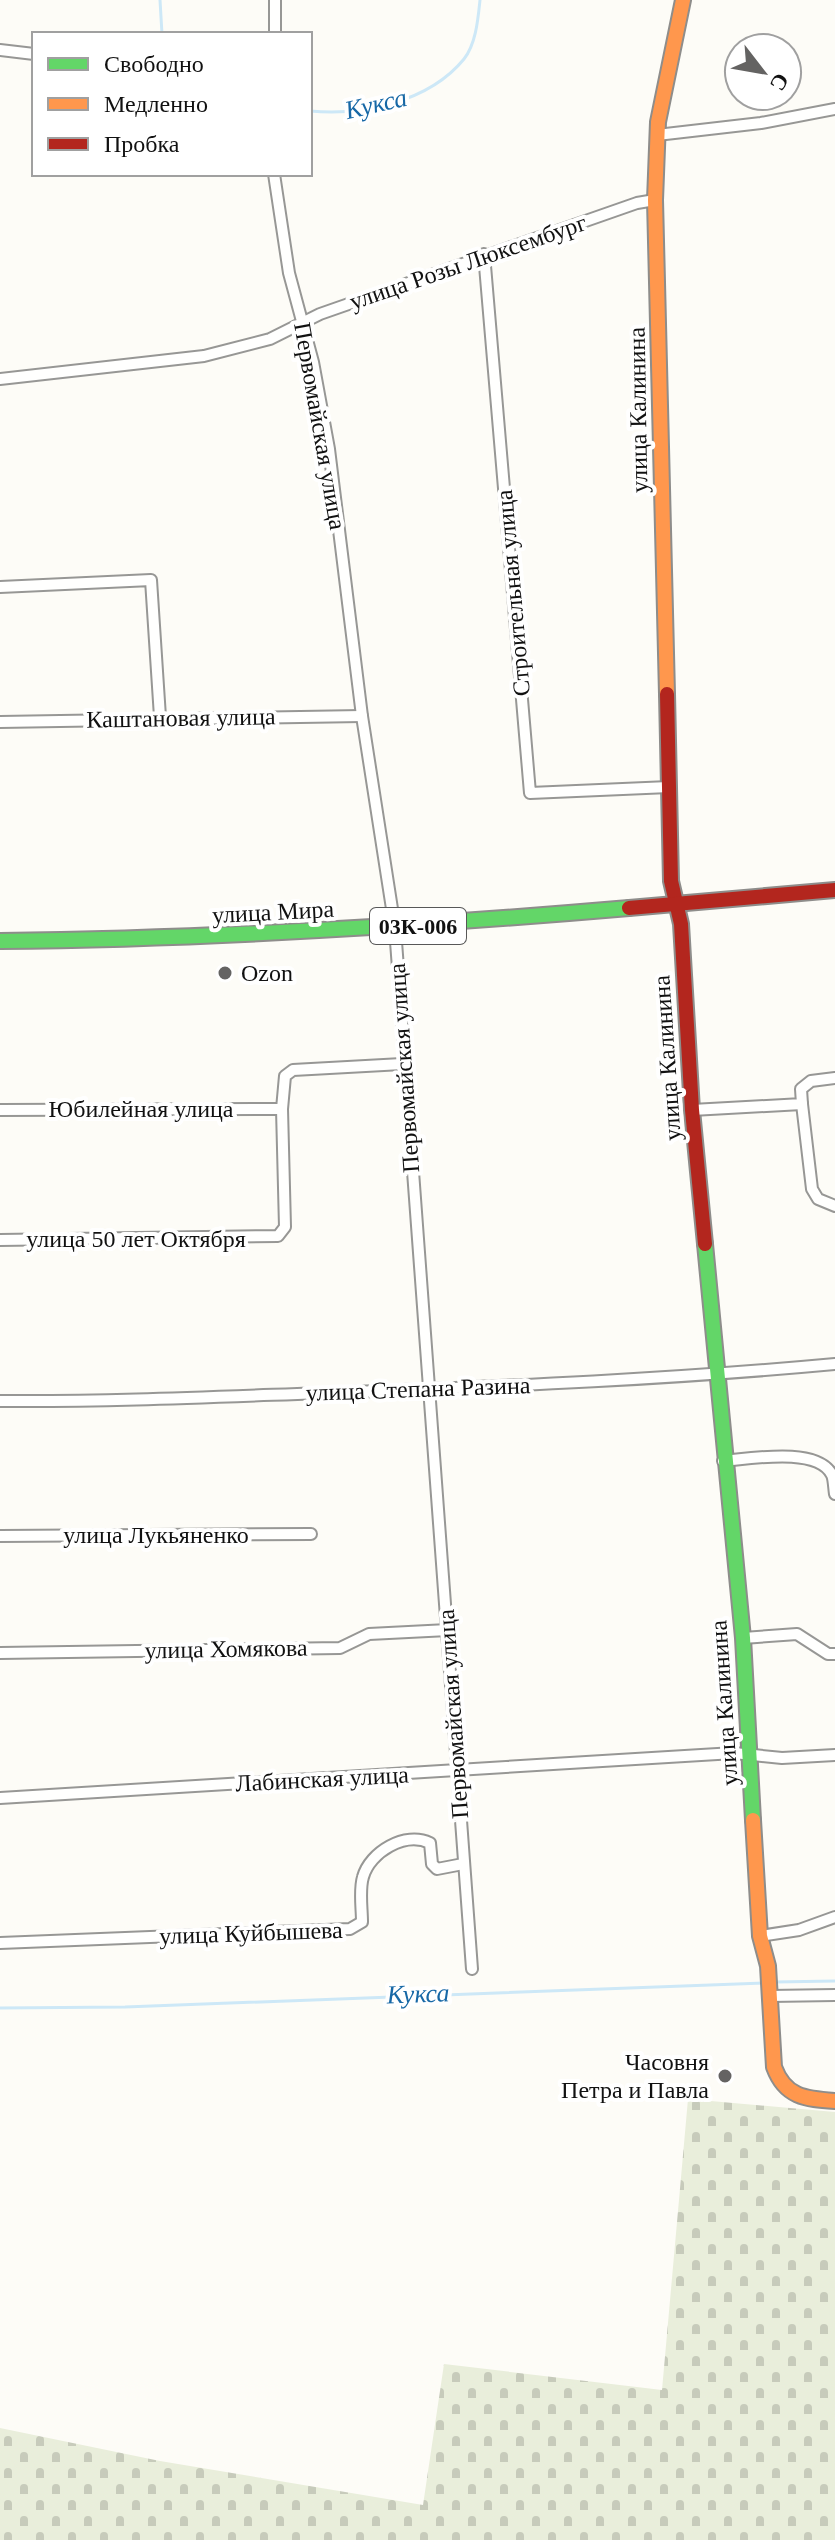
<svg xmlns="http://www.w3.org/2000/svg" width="835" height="2540" viewBox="0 0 835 2540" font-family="Georgia,serif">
	<defs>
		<pattern id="cemetery-stones" width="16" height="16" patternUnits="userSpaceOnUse" patternTransform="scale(2)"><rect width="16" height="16" fill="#e9eedb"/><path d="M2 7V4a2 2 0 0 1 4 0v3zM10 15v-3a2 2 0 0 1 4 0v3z" fill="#c7cbbb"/></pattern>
	</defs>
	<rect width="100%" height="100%" fill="#fdfcf7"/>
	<polygon fill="url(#cemetery-stones)" points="688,2099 835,2112 835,2540 0,2540 0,2428 160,2461 423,2505 444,2364 662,2390"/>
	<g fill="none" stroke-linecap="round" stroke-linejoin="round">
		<g stroke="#cde8f7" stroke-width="3">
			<polyline points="160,0 162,34"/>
			<path d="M310,111C362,116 429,102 464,59C476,44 478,19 480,0"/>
			<polyline points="775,1982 835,1981"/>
			<polyline points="0,2008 125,2007 764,1983"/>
		</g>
		<defs>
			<g id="street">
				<polyline points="275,0 275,34"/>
				<polyline points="0,50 34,54"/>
				<polyline points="657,135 761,123 835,109"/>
				<polyline points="274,174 289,273 313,362 329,449 362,716 395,928 472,1969"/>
				<polyline points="484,254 530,793 669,787"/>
				<polyline points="0,379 204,356 270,339 320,314 637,203 655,200"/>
				<polyline points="0,587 151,580 160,717"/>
				<polyline points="0,722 362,716"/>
				<polyline points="802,1104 812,1189 818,1199 835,1206"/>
				<polyline points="0,1110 282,1109"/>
				<polyline points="692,1110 802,1104 801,1089 811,1081 835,1078"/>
				<polyline points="0,1240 278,1236 285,1227 282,1109 285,1076 293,1070 402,1064"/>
				<path d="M0,1401C117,1402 234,1396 351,1392C513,1386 674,1379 835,1364"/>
				<path d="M723,1461C749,1459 818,1446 832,1475C834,1479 834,1488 835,1494"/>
				<polyline points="0,1536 311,1534"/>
				<polyline points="743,1638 797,1634 828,1654 835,1654"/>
				<polyline points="0,1653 340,1648 369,1634 448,1630"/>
				<polyline points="0,1798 734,1753 782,1758 835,1755"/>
				<polyline points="760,1936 799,1930 835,1917"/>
				<path d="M0,1943L350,1929L362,1922C362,1908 359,1890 363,1877C370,1852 405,1831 430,1843L432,1864L437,1869L463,1864"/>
				<polyline points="770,1996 835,1995"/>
			</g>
			<g id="fast">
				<path d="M0,941C211,939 419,926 629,908"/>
				<polyline points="705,1244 743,1638 753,1820"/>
			</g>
			<g id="slow">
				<polyline points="667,694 655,200 658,122 683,0"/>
				<path d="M753,1820L760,1936L768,1966L774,2067C785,2097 805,2099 835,2101"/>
			</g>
			<g id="jam">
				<polyline points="667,694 671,881 681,924 692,1110 705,1244"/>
				<polyline points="629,908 835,890"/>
			</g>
		</defs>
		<use href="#street" stroke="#979795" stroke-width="14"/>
		<use href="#fast" stroke="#8e8d8b" stroke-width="18"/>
		<use href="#slow" stroke="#8e8d8b" stroke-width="18"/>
		<use href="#jam" stroke="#8e8d8b" stroke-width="18"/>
		<use href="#street" stroke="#fffffe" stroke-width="10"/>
		<use href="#fast" stroke="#63d668" stroke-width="14"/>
		<use href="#slow" stroke="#ff974d" stroke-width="14"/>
		<use href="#jam" stroke="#b3261e" stroke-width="14"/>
	</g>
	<g fill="#646362" stroke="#fff" stroke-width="3">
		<circle cx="225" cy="973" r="8"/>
		<circle cx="725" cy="2076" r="8"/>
	</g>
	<g text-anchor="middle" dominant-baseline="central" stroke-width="8" stroke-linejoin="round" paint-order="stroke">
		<rect fill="#fff" stroke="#585858" stroke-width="2" x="370" y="908" width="96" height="36" rx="6"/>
		<g font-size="22" font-weight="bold" fill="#111">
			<text x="418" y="926">03К-006</text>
		</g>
		<g font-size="24" fill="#111" stroke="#fff">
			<text transform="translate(468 262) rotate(-19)">улица Розы Люксембург</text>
			<text transform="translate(638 410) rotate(-91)">улица Калинина</text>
			<text transform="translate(320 426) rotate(80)">Первомайская улица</text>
			<text transform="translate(513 593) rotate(-95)">Строительная улица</text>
			<text transform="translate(181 718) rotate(-1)">Каштановая улица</text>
			<text transform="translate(273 912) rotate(-3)">улица Мира</text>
			<text transform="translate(667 1058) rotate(-94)">улица Калинина</text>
			<text transform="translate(404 1068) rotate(-94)">Первомайская улица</text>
			<text x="141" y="1109">Юбилейная улица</text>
			<text x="136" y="1239">улица 50 лет Октября</text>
			<text transform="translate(418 1389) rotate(-2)">улица Степана Разина</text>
			<text x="156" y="1535">улица Лукьяненко</text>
			<text transform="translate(226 1649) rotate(-1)">улица Хомякова</text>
			<text transform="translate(724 1703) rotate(-94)">улица Калинина</text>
			<text transform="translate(453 1714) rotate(-94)">Первомайская улица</text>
			<text transform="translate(322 1779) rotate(-3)">Лабинская улица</text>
			<text transform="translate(251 1933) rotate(-2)">улица Куйбышева</text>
		</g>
		<g font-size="24" fill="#111" stroke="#fff" text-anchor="start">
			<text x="241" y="973">Ozon</text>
			<text x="709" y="2062" text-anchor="end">Часовня<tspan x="709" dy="28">Петра и Павла</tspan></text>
		</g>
		<g font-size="26" font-style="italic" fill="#1768a6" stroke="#fff">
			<text transform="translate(376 104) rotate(-13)">Кукса</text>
			<text transform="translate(418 1994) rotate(-2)">Кукса</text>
		</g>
	</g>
	<rect x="32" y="32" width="280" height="144" fill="#ffffff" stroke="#a0a0a0" stroke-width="2"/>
	<rect x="48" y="58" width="40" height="12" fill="#63d668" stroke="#a0a0a0" stroke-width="2"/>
	<text x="104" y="72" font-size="24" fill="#111111">Свободно</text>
	<rect x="48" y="98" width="40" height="12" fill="#ff974d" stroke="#a0a0a0" stroke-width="2"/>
	<text x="104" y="112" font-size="24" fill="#111111">Медленно</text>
	<rect x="48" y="138" width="40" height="12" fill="#b3261e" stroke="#a0a0a0" stroke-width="2"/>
	<text x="104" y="152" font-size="24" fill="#111111">Пробка</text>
	<g transform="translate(763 72) rotate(121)"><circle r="38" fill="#ffffff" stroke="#a0a0a0" stroke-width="2"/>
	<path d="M0-6L14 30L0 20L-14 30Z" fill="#646362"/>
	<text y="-12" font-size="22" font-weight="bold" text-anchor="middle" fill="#111111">С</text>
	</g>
</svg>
